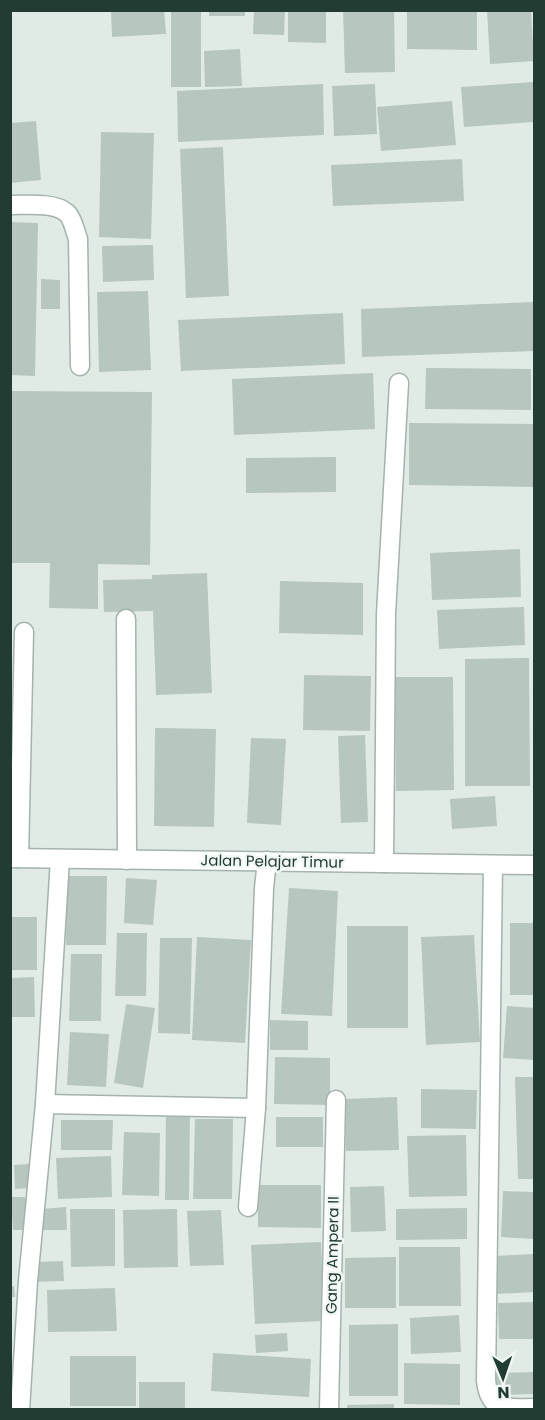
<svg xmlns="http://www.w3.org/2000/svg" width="545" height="1420" viewBox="0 0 545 1420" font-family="Poppins,sans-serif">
	<rect width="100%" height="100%" fill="#e1ebe6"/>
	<g fill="#b7c6bf">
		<polygon points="111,10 164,10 166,34 112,37"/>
		<rect x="171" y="10" width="30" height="77"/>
		<rect x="209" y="10" width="36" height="6"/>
		<polygon points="254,10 285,10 284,35 253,34"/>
		<polygon points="288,10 326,10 326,43 288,42"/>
		<polygon points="343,10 394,10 395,72 345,73"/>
		<polygon points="407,10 477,10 477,50 407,49"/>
		<polygon points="487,10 531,10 534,61 490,64"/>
		<polygon points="240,49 242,86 205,87 204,51"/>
		<polygon points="534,82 534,122 464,127 461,87"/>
		<polygon points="323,84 324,135 178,142 177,91"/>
		<polygon points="375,84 377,134 334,136 332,86"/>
		<polygon points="452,101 456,145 381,151 377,107"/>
		<polygon points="36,121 41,180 10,183 10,123"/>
		<polygon points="101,132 154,133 151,239 99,237"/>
		<polygon points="223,147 229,296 186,298 180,149"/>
		<polygon points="462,159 464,201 333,206 331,165"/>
		<polygon points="10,222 38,223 35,376 10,375"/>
		<polygon points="153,245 154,280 103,282 102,246"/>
		<polygon points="41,279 60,280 60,309 41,309"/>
		<polygon points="148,291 151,370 99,372 97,292"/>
		<polygon points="534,302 534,351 362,357 361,309"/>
		<polygon points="343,313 345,364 181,371 178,320"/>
		<polygon points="426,368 531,369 531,410 425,409"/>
		<polygon points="373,373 375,429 234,435 232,379"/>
		<polygon points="10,391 152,392 150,565 98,564 98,609 49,608 50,563 10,563"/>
		<polygon points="409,423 534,424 534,487 409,485"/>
		<polygon points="336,457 336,492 246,493 246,458"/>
		<polygon points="520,549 521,597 432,600 430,553"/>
		<polygon points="207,573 212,693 156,695 153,611 104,612 103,580 152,579 152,575"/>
		<polygon points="280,581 363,583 363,635 279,633"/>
		<polygon points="524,607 525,645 439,649 437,610"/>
		<polygon points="529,658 530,786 465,786 465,659"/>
		<polygon points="304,675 371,676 370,731 303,730"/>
		<polygon points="395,677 453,677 454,790 396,791"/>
		<polygon points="155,728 216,729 214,827 154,826"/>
		<polygon points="365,735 368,822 341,823 338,736"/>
		<polygon points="251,738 286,739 281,825 247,823"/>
		<polygon points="495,796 497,826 452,829 450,799"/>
		<polygon points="67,876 107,876 106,945 66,945"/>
		<polygon points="126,878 157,880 153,925 124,923"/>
		<polygon points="289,888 338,891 332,1016 281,1014"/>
		<rect x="10" y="917" width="27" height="53"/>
		<rect x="510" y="923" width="24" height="72"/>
		<rect x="347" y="926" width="61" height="102"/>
		<polygon points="117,933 147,933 146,996 115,996"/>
		<polygon points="474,935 480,1042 426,1045 421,937"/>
		<polygon points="197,937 251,940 245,1043 192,1040"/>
		<polygon points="160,938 192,938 190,1034 158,1033"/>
		<polygon points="71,954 102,954 101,1021 69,1021"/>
		<polygon points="34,977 35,1017 10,1017 10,978"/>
		<polygon points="126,1004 155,1008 143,1088 114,1083"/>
		<polygon points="507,1006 534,1008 534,1060 503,1058"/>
		<polygon points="270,1020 308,1021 308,1050 270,1050"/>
		<polygon points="70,1032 109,1034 106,1087 67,1085"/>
		<polygon points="275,1057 330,1058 330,1105 274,1104"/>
		<polygon points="515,1077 534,1077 534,1179 518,1179"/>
		<polygon points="421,1089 477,1090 476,1129 421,1128"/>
		<polygon points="397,1097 399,1150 346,1151 345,1099"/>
		<polygon points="166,1111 190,1111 189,1200 165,1200"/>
		<rect x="276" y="1117" width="47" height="30"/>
		<polygon points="195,1119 233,1119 232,1199 193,1199"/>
		<polygon points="61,1120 113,1120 112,1150 61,1150"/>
		<polygon points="124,1132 160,1133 159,1196 122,1195"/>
		<polygon points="466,1135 467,1196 409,1197 407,1136"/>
		<polygon points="111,1156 112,1197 58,1199 56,1158"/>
		<polygon points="29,1164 29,1188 15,1189 14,1165"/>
		<polygon points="258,1185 321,1185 321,1228 258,1227"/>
		<polygon points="384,1186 386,1231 351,1232 350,1187"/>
		<polygon points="503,1191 534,1192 534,1239 501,1237"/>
		<polygon points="11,1197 25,1197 26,1230 13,1230"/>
		<polygon points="66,1207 67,1230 43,1230 42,1209"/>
		<polygon points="467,1208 467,1239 396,1240 396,1209"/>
		<polygon points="70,1209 115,1209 115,1266 71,1267"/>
		<polygon points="177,1209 178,1267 124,1268 123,1210"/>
		<polygon points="221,1210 224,1265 190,1266 187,1211"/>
		<polygon points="321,1242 324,1321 255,1324 251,1245"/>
		<polygon points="399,1247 460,1247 461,1306 399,1306"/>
		<polygon points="534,1254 534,1292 497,1294 495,1256"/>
		<polygon points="396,1257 396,1308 345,1308 345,1258"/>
		<polygon points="63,1261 64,1281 34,1282 34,1262"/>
		<polygon points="10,1286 14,1286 15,1297 10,1297"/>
		<polygon points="115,1288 117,1331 48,1332 47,1290"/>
		<polygon points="534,1302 534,1339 499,1339 498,1303"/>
		<polygon points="459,1315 461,1352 411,1354 410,1318"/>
		<polygon points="398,1324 398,1396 349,1396 349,1325"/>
		<polygon points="287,1333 288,1351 256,1353 255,1335"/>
		<polygon points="213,1353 311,1359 309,1397 211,1391"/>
		<rect x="70" y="1356" width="66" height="50"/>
		<polygon points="404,1363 460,1364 460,1405 404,1404"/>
		<polygon points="534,1372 534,1394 494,1395 493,1373"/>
		<rect x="139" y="1382" width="46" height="28"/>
		<polygon points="394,1404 394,1410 347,1410 347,1405"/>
	</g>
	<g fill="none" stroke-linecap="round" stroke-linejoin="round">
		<defs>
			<g id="minor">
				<path d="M10,205C27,205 54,202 67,213C73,219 75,231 78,239L80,366"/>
				<polyline points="126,619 127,860"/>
				<polyline points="10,858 534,865"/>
				<polyline points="19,858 24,632"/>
				<polyline points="384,863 386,614 399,383"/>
				<path d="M493,865L486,1380C489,1413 508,1408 534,1408"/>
				<polyline points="45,1104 256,1108"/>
				<polyline points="248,1207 256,1108 264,888 267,861"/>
				<polyline points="20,1410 28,1281 45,1104 60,859"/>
				<polyline points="329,1410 336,1100"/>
			</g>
		</defs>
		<use href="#minor" stroke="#a4b3ad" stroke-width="21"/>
		<use href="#minor" stroke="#fff" stroke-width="18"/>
	</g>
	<g text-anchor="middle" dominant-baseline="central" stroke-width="5" stroke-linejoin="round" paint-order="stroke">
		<g font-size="15" fill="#223b33" stroke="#f1f8f4">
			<text transform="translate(272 861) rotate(1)">Jalan Pelajar Timur</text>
			<text transform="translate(332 1255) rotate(-89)">Gang Ampera II</text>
		</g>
	</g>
	<rect width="545" height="1420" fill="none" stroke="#223b33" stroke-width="24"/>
	<g transform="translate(503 1378) rotate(178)" stroke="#f1f8f4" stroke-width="4.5" paint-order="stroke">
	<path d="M0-4.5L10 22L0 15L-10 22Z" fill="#223b33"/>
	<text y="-9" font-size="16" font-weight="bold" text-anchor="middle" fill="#223b33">N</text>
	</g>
</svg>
